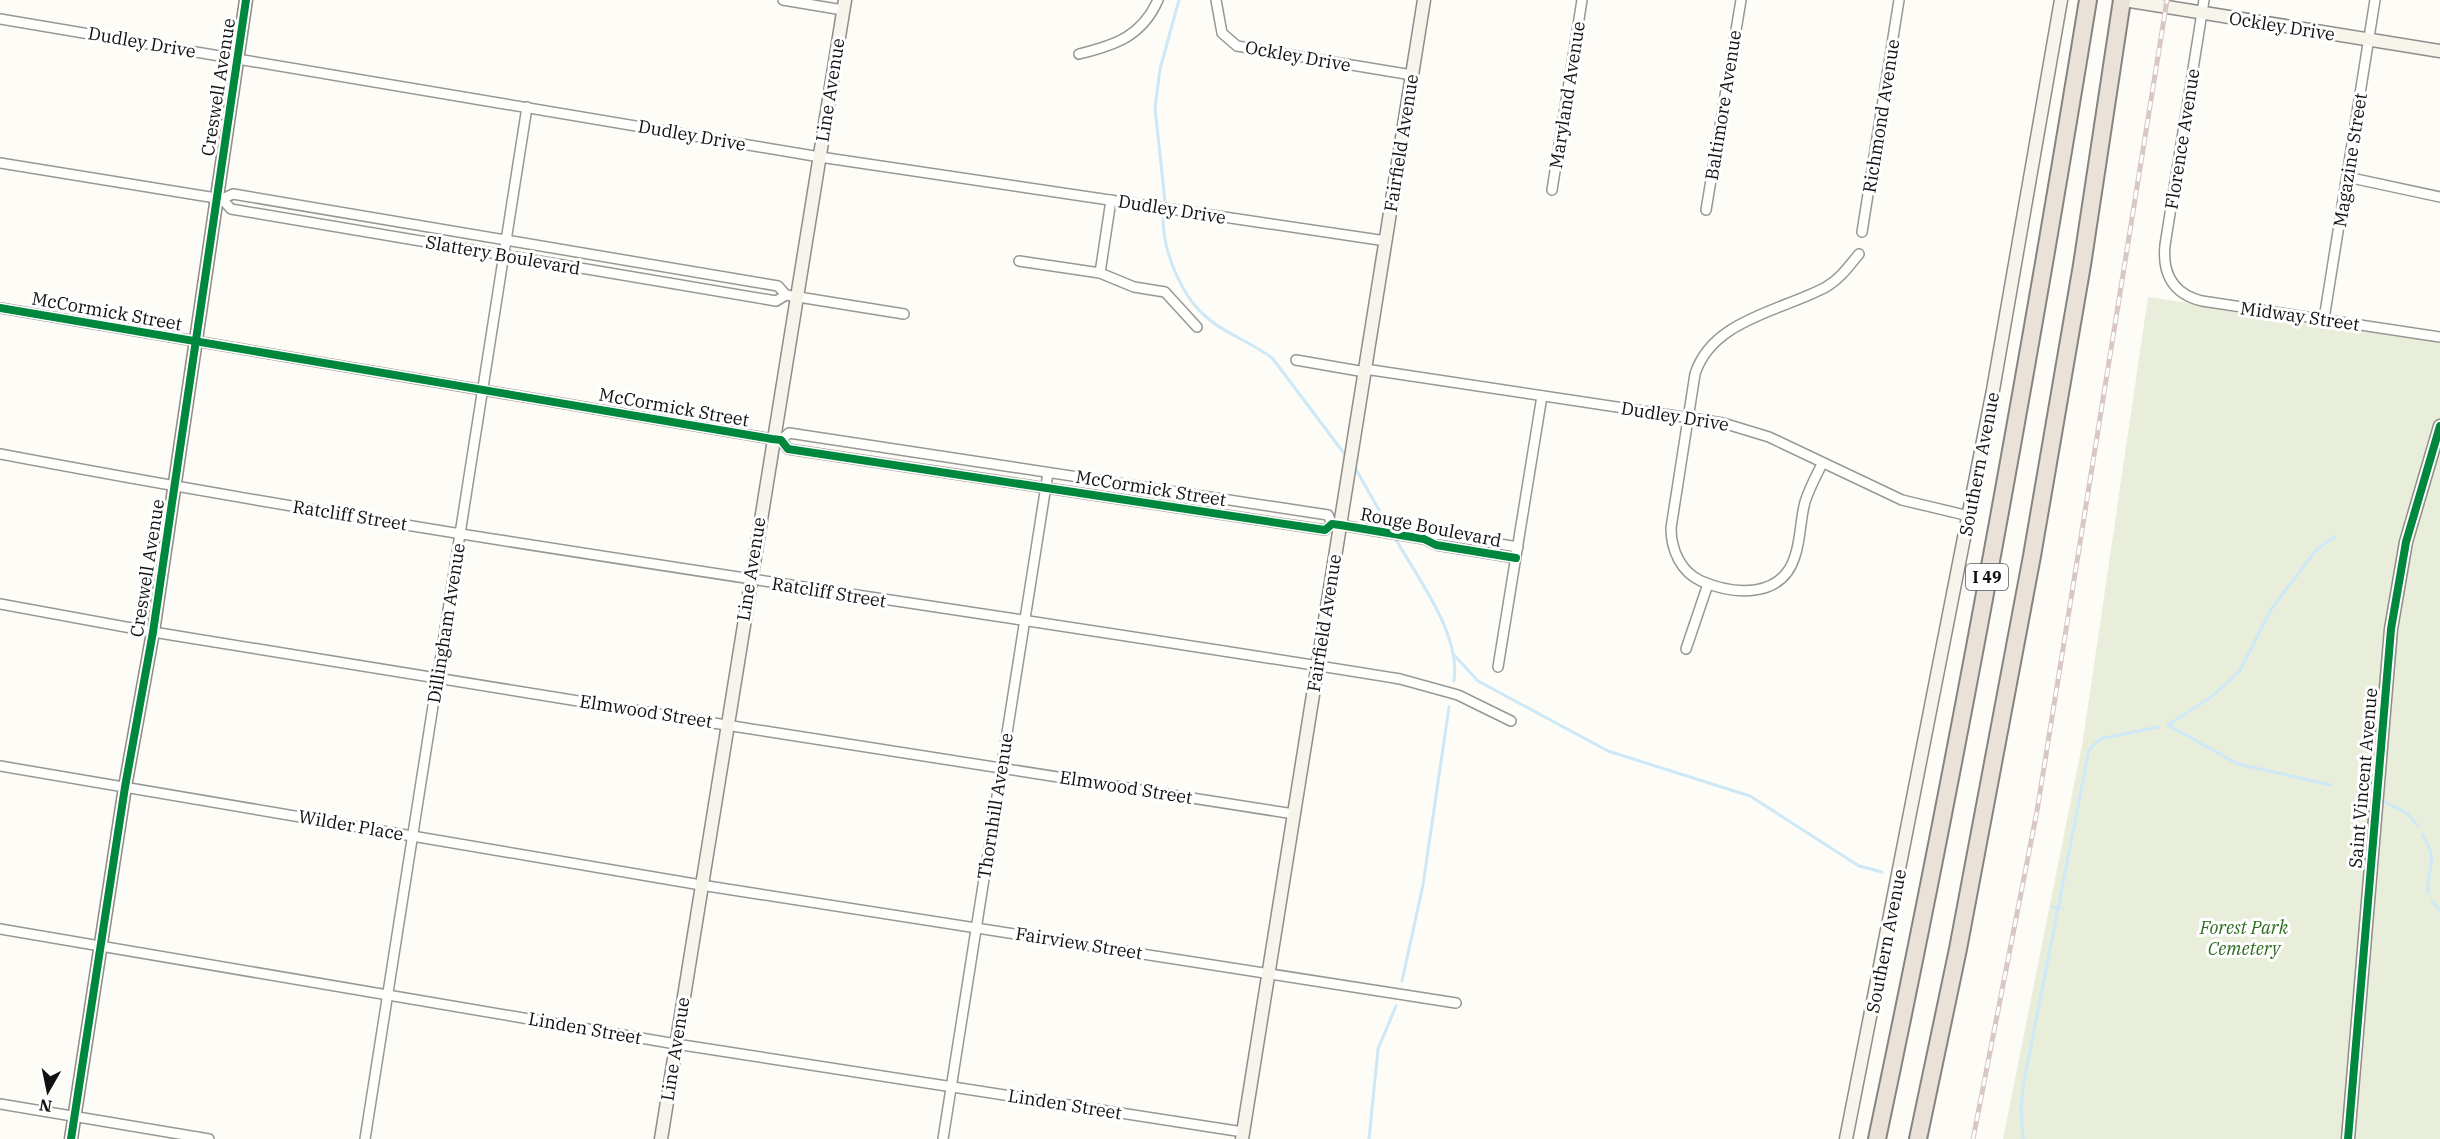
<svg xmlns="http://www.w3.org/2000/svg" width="2440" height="1139" viewBox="0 0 2440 1139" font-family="'IBM Plex Serif',serif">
	<rect width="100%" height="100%" fill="#fdfcf7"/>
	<polygon fill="#e9eedb" points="2148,297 2440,340 2440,1139 2003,1139 2083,740"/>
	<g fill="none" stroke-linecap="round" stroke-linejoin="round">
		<g stroke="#cde8f7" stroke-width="3">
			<polyline points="1165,202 1155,108 1160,69 1179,0"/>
			<path d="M1163,218C1163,252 1182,299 1210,320C1229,336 1254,343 1273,359L1346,456"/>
			<polyline points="1354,466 1391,531"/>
			<path d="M1394,536C1417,578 1461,633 1454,681"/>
			<polyline points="1455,656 1478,681 1608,751 1750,796 1859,866 1882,872"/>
			<polyline points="2168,725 2211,697 2239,672 2272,608 2317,549 2336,536"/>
			<polyline points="2168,725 2238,764 2331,785"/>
			<polyline points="2385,802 2407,813 2417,825"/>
			<path d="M2422,834C2440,863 2427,864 2428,893"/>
			<polyline points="2432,901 2440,911"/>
			<polyline points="2052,907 2060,908"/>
			<polyline points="1402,981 1423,885 1449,707"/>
			<polyline points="1369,1139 1378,1049 1396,1006"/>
			<polyline points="2023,1139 2021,1110 2023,1087 2089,750 2100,739 2158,727"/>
		</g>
		<defs>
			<g id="street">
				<polyline points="783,0 843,10"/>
				<polyline points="1216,0 1222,33 1237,46 1412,75"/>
				<path d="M2204,0L2165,245C2162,274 2173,294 2202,301L2440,337"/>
				<polyline points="0,19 820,157 1386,241"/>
				<path d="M1079,54C1116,45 1142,36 1158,0"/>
				<polyline points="0,163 222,199 233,194 778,286 786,295 904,314"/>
				<polyline points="2347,177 2440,197"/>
				<polyline points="1552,190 1582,0"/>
				<polyline points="222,199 231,209 776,301 786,295"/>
				<polyline points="1706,210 1741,0"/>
				<polyline points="1862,232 1899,0"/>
				<polyline points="1019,261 1100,273 1134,287 1165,292 1197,327"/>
				<polyline points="1100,273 1111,200"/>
				<polyline points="0,308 772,439 781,440 788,449 1325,530 1332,524 1340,525 1424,539 1436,545 1516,558"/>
				<polyline points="2324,319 2375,0"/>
				<polyline points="1296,360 1365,372"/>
				<polyline points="1365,369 1723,423 1769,437 1902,500 1969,516"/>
				<polyline points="781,440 789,433 1328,515 1332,524"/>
				<path d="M0,454C464,542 933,603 1400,679L1458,695L1511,721"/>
				<path d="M1822,464C1816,476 1809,489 1805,502C1800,520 1801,539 1795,556C1782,599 1734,595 1701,581C1681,572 1671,550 1671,528L1695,374C1712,320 1781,311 1826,287C1840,279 1849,266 1859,254"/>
				<polyline points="1424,539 1436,534 1518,547"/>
				<polyline points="0,604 153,632 726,725 1294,814"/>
				<polyline points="1686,649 1708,584"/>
				<polyline points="1498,667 1542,396"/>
				<polyline points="0,766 701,885 1456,1003"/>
				<polyline points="0,929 676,1044 1243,1132"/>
				<polyline points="0,1104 209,1139"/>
				<polyline points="365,1139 527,107"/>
				<polyline points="943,1139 1048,473"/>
			</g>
			<g id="secondary">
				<polyline points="2124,0 2440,51"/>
				<polyline points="71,1139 125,787 153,632 246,0"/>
				<polyline points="661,1139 845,0"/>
				<polyline points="1242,1139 1424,0"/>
				<polyline points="1846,1139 1993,390 2061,0"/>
				<polyline points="2348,1139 2391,629 2406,542 2440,426"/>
			</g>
			<g id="highway">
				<path d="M1877,1139C1957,761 2026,381 2088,0"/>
				<polyline points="1918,1139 1958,949 2032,556 2082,265 2122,0"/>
			</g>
		</defs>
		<use href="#street" stroke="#979795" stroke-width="12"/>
		<use href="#secondary" stroke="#8e8d8b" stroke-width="15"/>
		<use href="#highway" stroke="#858482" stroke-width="20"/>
		<use href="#street" stroke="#fffffe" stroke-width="9"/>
		<use href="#secondary" stroke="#f6f4eb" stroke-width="12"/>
		<use href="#highway" stroke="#eae1d8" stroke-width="16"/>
		<defs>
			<polyline id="rail" points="1973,1139 2037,811 2167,0"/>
		</defs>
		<use href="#rail" stroke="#d9c6c7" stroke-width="5"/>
		<use href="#rail" stroke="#fff" stroke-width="3" stroke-dasharray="9" stroke-linecap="butt"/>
		<defs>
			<g id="cycleway">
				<polyline points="0,308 772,439 781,440 788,449 1325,530 1332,524 1340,525 1424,539 1436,545 1516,558"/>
				<polyline points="71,1139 125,787 153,632 246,0"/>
				<polyline points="2348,1139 2391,629 2406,542 2440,426"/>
			</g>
		</defs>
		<use href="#cycleway" stroke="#fff" stroke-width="11"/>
		<use href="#cycleway" stroke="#00873e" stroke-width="8"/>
	</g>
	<g text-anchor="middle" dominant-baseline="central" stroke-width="6" stroke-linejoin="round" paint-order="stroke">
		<rect fill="#fff" stroke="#585858" stroke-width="1.5" x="1966" y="564" width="42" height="26" rx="4.5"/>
		<g font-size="16" font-weight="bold" fill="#111">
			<text x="1987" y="577">I 49</text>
		</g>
		<g font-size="18" fill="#111" stroke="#fff">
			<text transform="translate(2282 26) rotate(9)">Ockley Drive</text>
			<text transform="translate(142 42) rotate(10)">Dudley Drive</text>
			<text transform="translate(1298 56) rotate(10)">Ockley Drive</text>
			<text transform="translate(218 87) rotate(-81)">Creswell Avenue</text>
			<text transform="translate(830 90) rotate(-81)">Line Avenue</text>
			<text transform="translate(1567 95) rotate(-81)">Maryland Avenue</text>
			<text transform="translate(1723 105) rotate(-81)">Baltimore Avenue</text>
			<text transform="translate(1881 116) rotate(-81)">Richmond Avenue</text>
			<text transform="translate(692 135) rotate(10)">Dudley Drive</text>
			<text transform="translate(2182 139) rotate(-81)">Florence Avenue</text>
			<text transform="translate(1401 143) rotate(-81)">Fairfield Avenue</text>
			<text transform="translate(2350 160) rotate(-81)">Magazine Street</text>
			<text transform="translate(1172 209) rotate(9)">Dudley Drive</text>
			<text transform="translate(503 255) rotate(10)">Slattery Boulevard</text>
			<text transform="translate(107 311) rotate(10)">McCormick Street</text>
			<text transform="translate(2300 316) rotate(8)">Midway Street</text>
			<text transform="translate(674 407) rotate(10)">McCormick Street</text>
			<text transform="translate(1675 416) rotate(9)">Dudley Drive</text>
			<text transform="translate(1979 464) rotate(-79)">Southern Avenue</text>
			<text transform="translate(1151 488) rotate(9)">McCormick Street</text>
			<text transform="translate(350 515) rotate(9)">Ratcliff Street</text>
			<text transform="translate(1431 527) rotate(11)">Rouge Boulevard</text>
			<text transform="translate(147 568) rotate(-81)">Creswell Avenue</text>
			<text transform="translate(751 569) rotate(-81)">Line Avenue</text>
			<text transform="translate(829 592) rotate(9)">Ratcliff Street</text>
			<text transform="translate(446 623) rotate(-81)">Dillingham Avenue</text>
			<text transform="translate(1324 623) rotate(-81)">Fairfield Avenue</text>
			<text transform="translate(646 711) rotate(9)">Elmwood Street</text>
			<text transform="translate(2363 778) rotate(-85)">Saint Vincent Avenue</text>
			<text transform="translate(1126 787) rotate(9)">Elmwood Street</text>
			<text transform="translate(995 806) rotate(-81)">Thornhill Avenue</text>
			<text transform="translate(351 825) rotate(10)">Wilder Place</text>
			<text transform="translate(1886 941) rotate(-79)">Southern Avenue</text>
			<text transform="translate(1079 943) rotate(9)">Fairview Street</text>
			<text transform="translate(585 1028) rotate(10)">Linden Street</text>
			<text transform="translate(675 1049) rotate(-81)">Line Avenue</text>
			<text transform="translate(1065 1104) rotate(9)">Linden Street</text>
		</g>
		<g font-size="18" font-style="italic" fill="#2f6b1f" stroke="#fff">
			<text x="2244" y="927">Forest Park<tspan x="2244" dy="21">Cemetery</tspan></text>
		</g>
	</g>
	<g transform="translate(48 1091) rotate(189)" stroke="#ffffff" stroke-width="4.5" paint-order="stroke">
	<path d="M0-4.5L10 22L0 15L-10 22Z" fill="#111111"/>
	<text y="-9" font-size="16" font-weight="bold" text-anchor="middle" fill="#111111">N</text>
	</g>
</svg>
